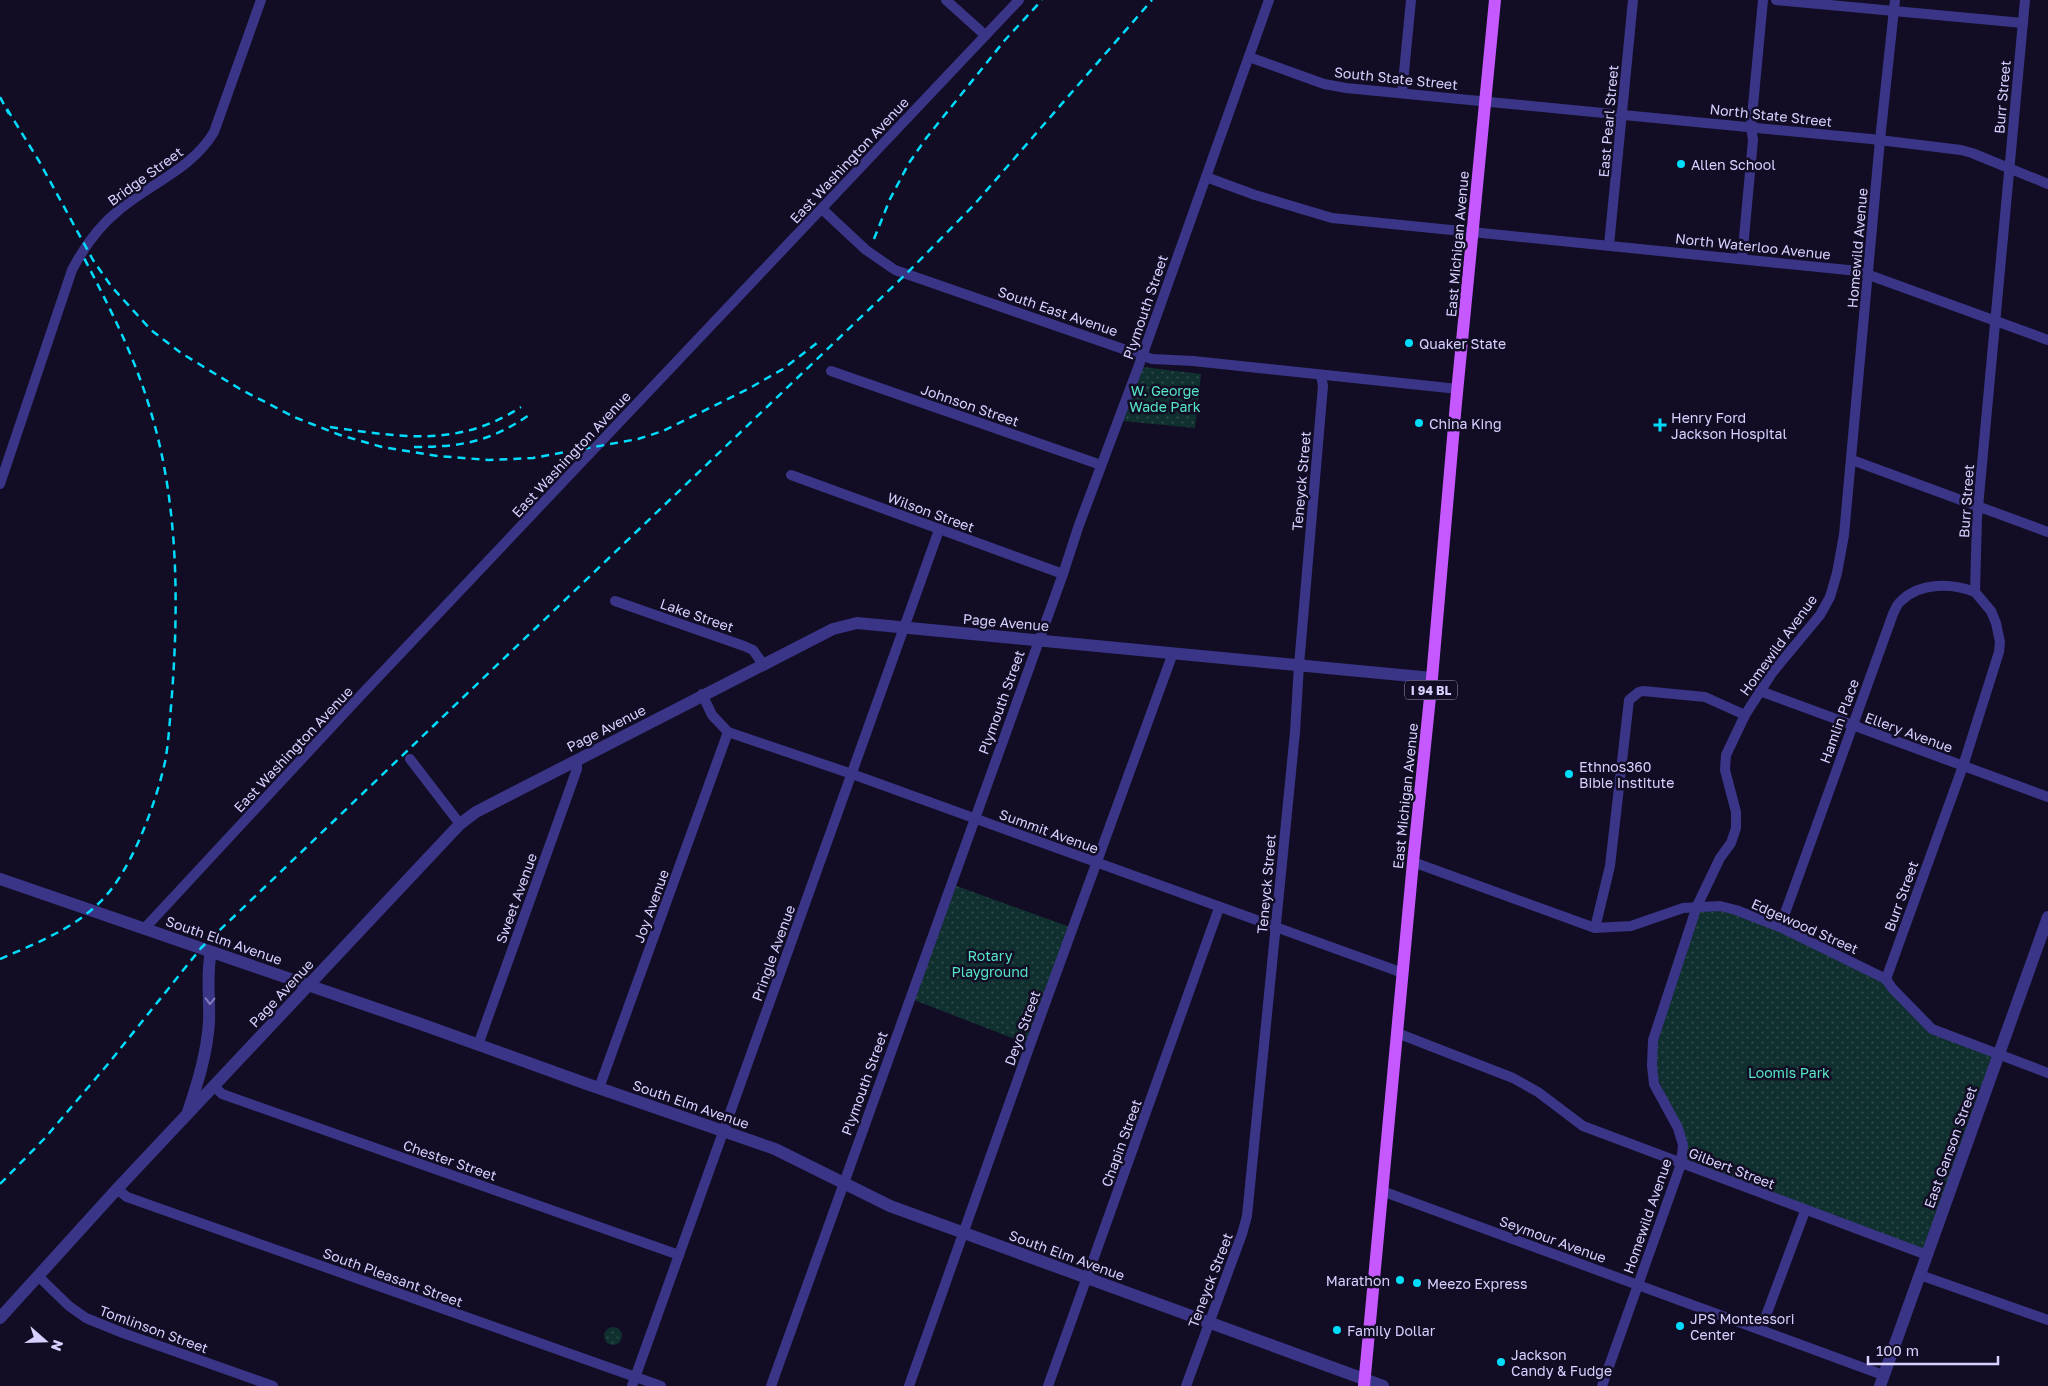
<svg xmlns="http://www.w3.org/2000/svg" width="2048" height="1386" viewBox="0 0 2048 1386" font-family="'Golos Text',sans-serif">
	<defs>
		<pattern id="park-dots" width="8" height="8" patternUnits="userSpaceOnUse" patternTransform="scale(1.25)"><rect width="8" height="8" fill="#102f2f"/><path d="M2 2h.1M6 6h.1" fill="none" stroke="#324c4e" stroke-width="1.8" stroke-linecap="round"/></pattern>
	</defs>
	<rect width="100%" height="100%" fill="#120d25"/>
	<g fill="url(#park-dots)">
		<polygon points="1143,367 1201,374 1195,428 1123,421"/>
		<polygon points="951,884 1073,928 1030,1045 909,998"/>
		<polygon points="1697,906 1736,910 1886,979 1932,1029 1999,1055 1927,1255 1681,1164 1678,1128 1653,1066 1663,1011"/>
		<circle cx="613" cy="1336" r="9"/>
	</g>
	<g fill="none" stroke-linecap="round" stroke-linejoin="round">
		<g stroke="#3a3587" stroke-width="10">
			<polyline points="946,0 985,35"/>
			<polyline points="1776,0 2023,23"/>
			<polyline points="1249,57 1324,84 1346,88 1871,139 1961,150 1972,153 2048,184"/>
			<polyline points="1402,93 1411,0"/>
			<polyline points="1206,177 1255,195 1332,218 1858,271 2048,340"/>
			<polyline points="822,209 866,250 895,270 1152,359 1193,361 1458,389"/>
			<polyline points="1609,245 1633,0"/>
			<polyline points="1742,259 1753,140 1751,127 1763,0"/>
			<polyline points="831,371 1101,465"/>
			<polyline points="1852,460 2048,532"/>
			<polyline points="791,475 1063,574"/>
			<path d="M0,484L72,270C84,247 99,226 119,210C151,183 192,169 214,132L261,0"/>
			<polyline points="615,601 744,646 753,650 763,664"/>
			<polyline points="1760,691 2048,797"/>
			<polyline points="702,694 712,715 728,732 852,774 1403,973"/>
			<polyline points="410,759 460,824"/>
			<polyline points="1413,862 1595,928 1631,926 1683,908 1720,906 1736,910 1780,927 1886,979 1892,988 1932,1029 2048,1073"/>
			<path d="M1780,927L1893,614C1895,610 1897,604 1901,601C1920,582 1952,583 1975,592"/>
			<polyline points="1595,928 1610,866 1629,700 1639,692 1643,691 1705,697 1745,715"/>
			<polyline points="144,929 362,694 1019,0"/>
			<polyline points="1886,979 1963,766 1999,652 2000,642 1996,623 1991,611 1975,592 1977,518 2025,0"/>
			<polyline points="1397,1033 1513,1078 1538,1092 1583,1126 1927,1255"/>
			<polyline points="478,1045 577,769 577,760"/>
			<polyline points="215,1087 222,1094 679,1255"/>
			<polyline points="599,1088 728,732"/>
			<polyline points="117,1189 127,1197 661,1386"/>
			<polyline points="1382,1191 1883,1375"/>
			<polyline points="1920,1275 2048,1320"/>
			<polyline points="38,1276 69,1306 86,1318 123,1333 273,1386"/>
			<polyline points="1761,1329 1805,1211"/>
			<polyline points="632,1386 939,530"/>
			<polyline points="771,1386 1063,574 1079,525 1139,365 1269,0"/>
			<polyline points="909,1386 1030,1045 1173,653"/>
			<polyline points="1048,1386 1219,908"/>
			<polyline points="1186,1386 1242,1234 1247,1216 1295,732 1299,665 1323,386 1321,375"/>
			<polyline points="1602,1386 1681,1164 1683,1145 1678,1128 1654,1084 1652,1066 1653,1040 1697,906 1720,858 1731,843 1736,828 1736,812 1725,770 1726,755 1745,715 1772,673 1820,615 1830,597 1837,573 1844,535 1880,140 1895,0"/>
		</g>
		<g stroke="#3a3587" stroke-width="12">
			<polyline points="0,879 418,1023 587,1084 775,1149 890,1206 1383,1386"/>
			<path d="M188,1112C198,1082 207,1053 209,1022C210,999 206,974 211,952"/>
			<polyline points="0,1318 117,1189 460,824 476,812 833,629 857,623 1432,678"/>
			<polyline points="1880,1386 2048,917"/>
		</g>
		<polyline stroke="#c558ff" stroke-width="12" points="1364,1386 1413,862 1432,678 1456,403 1495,0"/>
		<g stroke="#00ddfc" stroke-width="2.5" stroke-dasharray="8 6" stroke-linecap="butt">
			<polyline points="0,97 9,114"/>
			<polyline points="7,109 39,161 93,260 111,286 151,330 181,353 240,389 294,417 340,435 382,447 438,456 489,460 533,458 638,439 663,431 748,389 783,369 817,343"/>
			<polyline points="874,239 890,199 909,163 927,137 1005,40 1042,0"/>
			<path d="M330,427C401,437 458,448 521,407"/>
			<path d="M414,447C460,447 490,442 529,415"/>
			<path d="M0,959C41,941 85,925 113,887C137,854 156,802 165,762C169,740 170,717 172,694C179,600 178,500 150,409C134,355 109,306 83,256"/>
			<polyline points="0,1184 45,1138 108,1064 201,948 906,274 973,206 1152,0"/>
		</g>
	</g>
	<defs><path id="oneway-chevron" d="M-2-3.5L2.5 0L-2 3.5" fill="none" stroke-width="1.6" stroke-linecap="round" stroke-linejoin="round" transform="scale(1.25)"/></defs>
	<use stroke="#817bbd" href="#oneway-chevron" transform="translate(210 1001) rotate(91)"/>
	<g fill="#00ddfc" stroke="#120d25" stroke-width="2">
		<circle cx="1681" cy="164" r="5"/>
		<circle cx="1409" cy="343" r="5"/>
		<circle cx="1419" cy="423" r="5"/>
		<path d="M1657.5 417.5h5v5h5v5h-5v5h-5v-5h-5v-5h5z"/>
		<circle cx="1569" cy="774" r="5"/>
		<circle cx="1400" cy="1280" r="5"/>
		<circle cx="1417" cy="1283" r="5"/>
		<circle cx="1680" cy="1326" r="5"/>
		<circle cx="1337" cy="1330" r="5"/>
		<circle cx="1501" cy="1362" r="5"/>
	</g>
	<g text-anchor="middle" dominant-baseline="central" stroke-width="5" stroke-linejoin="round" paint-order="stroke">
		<rect fill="#120d25" stroke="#9d96be" stroke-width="1" x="1405" y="680.5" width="52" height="19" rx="4"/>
		<g font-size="12" font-weight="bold" fill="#d8d1ff">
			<text x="1431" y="690">I 94 BL</text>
		</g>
		<g font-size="14" fill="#d8d1ff" stroke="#120d25">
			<text transform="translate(1396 78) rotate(6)">South State Street</text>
			<text transform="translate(2002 97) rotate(-85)">Burr Street</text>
			<text transform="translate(1771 115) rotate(6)">North State Street</text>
			<text transform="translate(1608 121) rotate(-85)">East Pearl Street</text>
			<text transform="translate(849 160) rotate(-47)">East Washington Avenue</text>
			<text transform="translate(145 176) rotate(-36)">Bridge Street</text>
			<text transform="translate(1457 244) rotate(-85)">East Michigan Avenue</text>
			<text transform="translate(1753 246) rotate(6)">North Waterloo Avenue</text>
			<text transform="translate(1857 248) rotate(-85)">Homewild Avenue</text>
			<text transform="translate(1145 307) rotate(-71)">Plymouth Street</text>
			<text transform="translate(1058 311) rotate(19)">South East Avenue</text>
			<text transform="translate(970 405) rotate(19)">Johnson Street</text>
			<text transform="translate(571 454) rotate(-47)">East Washington Avenue</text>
			<text transform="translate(1301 481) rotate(-85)">Teneyck Street</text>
			<text transform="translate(1966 501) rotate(-86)">Burr Street</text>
			<text transform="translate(931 512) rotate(20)">Wilson Street</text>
			<text transform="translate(697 615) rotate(19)">Lake Street</text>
			<text transform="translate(1006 622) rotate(5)">Page Avenue</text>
			<text transform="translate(1778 645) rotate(-54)">Homewild Avenue</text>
			<text transform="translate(1001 702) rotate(-70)">Plymouth Street</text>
			<text transform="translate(1839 721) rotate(-70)">Hamlin Place</text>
			<text transform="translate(606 728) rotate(-27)">Page Avenue</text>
			<text transform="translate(1909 732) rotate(20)">Ellery Avenue</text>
			<text transform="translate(293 749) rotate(-47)">East Washington Avenue</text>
			<text transform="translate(1405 796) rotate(-84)">East Michigan Avenue</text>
			<text transform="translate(1049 831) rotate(20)">Summit Avenue</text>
			<text transform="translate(1266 884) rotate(-85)">Teneyck Street</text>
			<text transform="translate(1901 896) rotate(-70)">Burr Street</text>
			<text transform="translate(516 898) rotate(-70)">Sweet Avenue</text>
			<text transform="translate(651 906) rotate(-70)">Joy Avenue</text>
			<text transform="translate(1805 926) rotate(24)">Edgewood Street</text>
			<text transform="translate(224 940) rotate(19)">South Elm Avenue</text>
			<text transform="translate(773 953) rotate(-70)">Pringle Avenue</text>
			<text transform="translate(281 993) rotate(-47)">Page Avenue</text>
			<text transform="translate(1022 1028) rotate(-70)">Deyo Street</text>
			<text transform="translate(864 1083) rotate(-70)">Plymouth Street</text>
			<text transform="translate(691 1104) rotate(19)">South Elm Avenue</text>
			<text transform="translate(1121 1143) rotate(-70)">Chapin Street</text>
			<text transform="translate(1950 1147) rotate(-70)">East Ganson Street</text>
			<text transform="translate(450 1160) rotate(19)">Chester Street</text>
			<text transform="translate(1732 1168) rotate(21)">Gilbert Street</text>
			<text transform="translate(1647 1216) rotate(-71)">Homewild Avenue</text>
			<text transform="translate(1553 1239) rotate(20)">Seymour Avenue</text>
			<text transform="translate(1067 1255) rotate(20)">South Elm Avenue</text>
			<text transform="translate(393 1277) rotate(20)">South Pleasant Street</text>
			<text transform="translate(1210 1280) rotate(-69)">Teneyck Street</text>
			<text transform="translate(154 1329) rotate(20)">Tomlinson Street</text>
		</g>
		<g font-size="14" fill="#d8d1ff" stroke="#120d25" text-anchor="start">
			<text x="1691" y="164">Allen School</text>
			<text x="1419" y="343">Quaker State</text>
			<text x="1671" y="417">Henry Ford<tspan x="1671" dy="16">Jackson Hospital</tspan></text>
			<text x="1429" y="423">China King</text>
			<text x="1579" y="766">Ethnos360<tspan x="1579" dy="16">Bible Institute</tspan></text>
			<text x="1390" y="1280" text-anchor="end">Marathon</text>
			<text x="1427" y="1283">Meezo Express</text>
			<text x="1690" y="1318">JPS Montessori<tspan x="1690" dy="16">Center</tspan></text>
			<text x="1347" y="1330">Family Dollar</text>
			<text x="1511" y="1354">Jackson<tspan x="1511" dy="16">Candy &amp; Fudge</tspan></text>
		</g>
		<g font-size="14" fill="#56e6c6" stroke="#120d25">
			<text x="1165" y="390">W. George<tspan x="1165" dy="16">Wade Park</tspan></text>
			<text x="990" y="955">Rotary<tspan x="990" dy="16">Playground</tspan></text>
			<text x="1789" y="1072">Loomis Park</text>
		</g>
	</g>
	<g transform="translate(45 1341) rotate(110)" stroke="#120d25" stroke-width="4" paint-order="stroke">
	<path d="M0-4L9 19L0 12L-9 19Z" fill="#d8d1ff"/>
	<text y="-8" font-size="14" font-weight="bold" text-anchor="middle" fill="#d8d1ff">N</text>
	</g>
	<path d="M1868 1356v8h130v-8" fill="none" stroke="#d8d1ff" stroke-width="2.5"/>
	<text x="1876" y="1356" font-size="15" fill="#d8d1ff" stroke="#120d25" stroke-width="4" paint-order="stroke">100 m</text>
</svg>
